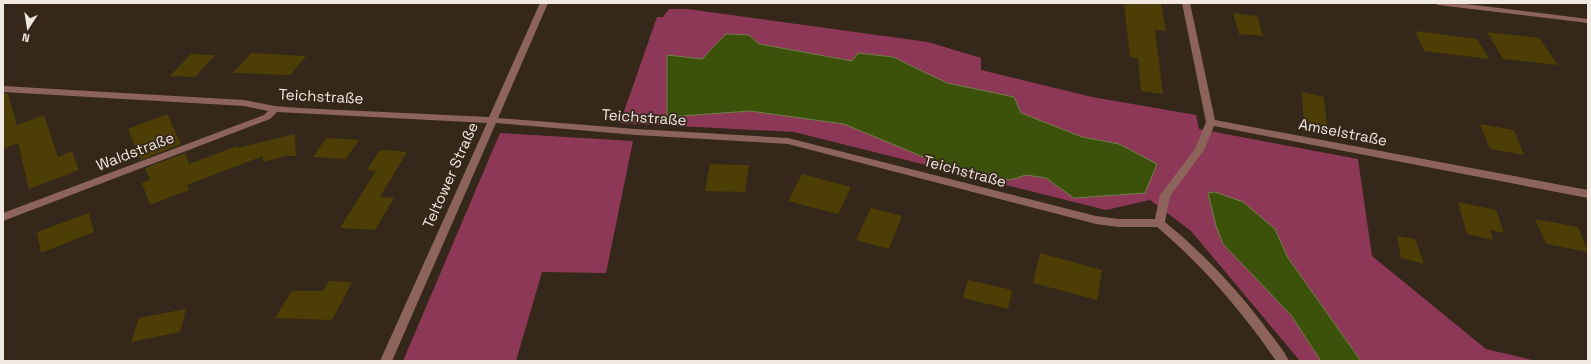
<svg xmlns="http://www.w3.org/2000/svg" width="1591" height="364" viewBox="0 0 1591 364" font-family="'Space Grotesk',sans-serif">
	<rect width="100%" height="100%" fill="#35271a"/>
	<g fill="#8e3858" fill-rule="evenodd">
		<path d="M669,9H687L928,42L981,58V70L1092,97L1196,115L1199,129L1358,159L1372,256L1486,349L1536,361H1361L1288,258L1275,229L1215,192L1208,194L1223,244L1291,315L1321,361H1300L1191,231L1150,200L1106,210L794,132L620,123L657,17H663ZM726,34L749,35L759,44L853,61L858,53L893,57L947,83L1014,97L1021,113L1082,137L1119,144L1074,198L1046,178L1026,175L1010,180L943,165L845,124L750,111L667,117L702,59Z"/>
		<polygon points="500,133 633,141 606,273 542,272 516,361 403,361"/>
	</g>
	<g fill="#3c520a" stroke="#727f4a">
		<polygon points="726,34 749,35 759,44 852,61 858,53 893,57 947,83 1014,97 1021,113 1082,137 1119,144 1157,164 1145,193 1074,198 1046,178 1026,175 1010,180 943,165 844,124 750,111 667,117 667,55 702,59"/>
		<polygon points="1215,192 1243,202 1275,229 1288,258 1361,361 1321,361 1291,315 1223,244 1216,226 1208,193"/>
	</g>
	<g fill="#4c3e05">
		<polygon points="1124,3 1161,3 1166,31 1155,30 1163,94 1141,91 1138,58 1130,57"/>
		<polygon points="1233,13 1257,16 1263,36 1239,34"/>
		<polygon points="1415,31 1477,39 1489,59 1424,51"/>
		<polygon points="1487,32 1539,38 1558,65 1503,59"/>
		<polygon points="251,53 306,56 290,75 233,73"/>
		<polygon points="191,54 215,55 195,77 170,76"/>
		<polygon points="1302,92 1324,97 1327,128 1304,124"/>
		<polygon points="3,94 8,94 17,125 44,115 58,157 72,151 79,170 29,189 18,143 3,149"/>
		<polygon points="167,114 181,144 141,160 128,129"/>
		<polygon points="1480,124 1514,130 1524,155 1490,149"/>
		<polygon points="295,134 296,156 287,156 263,162 263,156 187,185 189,190 150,205 142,183 150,180 145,168 185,153 189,164 237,146 237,148"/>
		<polygon points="326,138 359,140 346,159 313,157"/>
		<polygon points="389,150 407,152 380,197 394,198 375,230 340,228 376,171 367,170 379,151"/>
		<polygon points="710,164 749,165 745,192 705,191"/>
		<polygon points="802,174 851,187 838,214 788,201"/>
		<polygon points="1458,202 1496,210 1504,233 1490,230 1493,240 1467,234"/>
		<polygon points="871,208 902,216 889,249 856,240"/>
		<polygon points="89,213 94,232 41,253 37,232"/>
		<polygon points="1535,219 1578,227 1588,252 1546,244"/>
		<polygon points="1397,236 1415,239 1424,264 1401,258"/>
		<polygon points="1040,253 1102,270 1097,300 1033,283"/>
		<polygon points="968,280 1012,290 1008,309 963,298"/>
		<polygon points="329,281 352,282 332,320 275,318 292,291 323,291"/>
		<polygon points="186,309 180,332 131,342 139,318"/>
	</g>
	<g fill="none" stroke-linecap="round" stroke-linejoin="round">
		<g fill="#8d645c" fill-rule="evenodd">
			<path d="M540,3H548L498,118L636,129L788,138L1096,216L1118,219H1155L1160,195L1195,149L1206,122L1182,3H1190L1215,120L1588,190V198L1214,126L1204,150L1170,196L1165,222C1203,253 1237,289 1266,328C1274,339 1283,349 1289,361H1276C1242,311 1203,266 1157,227H1118L1096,224L788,144L636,135L496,123L392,361H380L487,123L277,112L270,119L3,221V213L264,115L268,111L244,106L3,92V86L244,100L275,106L299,108L489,117Z"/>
			<polygon points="1434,3 1458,3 1588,19 1588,23 1438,5"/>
		</g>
	</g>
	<g text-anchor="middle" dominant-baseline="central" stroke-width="3.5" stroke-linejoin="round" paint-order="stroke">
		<g font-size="15" fill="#f1e8e0" stroke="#35271a">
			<text transform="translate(321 96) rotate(3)">Teichstraße</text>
			<text transform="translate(644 117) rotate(4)">Teichstraße</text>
			<text transform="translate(1343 132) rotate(11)">Amselstraße</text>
			<text transform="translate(135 151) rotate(-21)">Waldstraße</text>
			<text transform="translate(965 171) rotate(15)">Teichstraße</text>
			<text transform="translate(450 175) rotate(-66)">Teltower Straße</text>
		</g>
	</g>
	<rect width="1591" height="364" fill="none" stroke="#f1e8e0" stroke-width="8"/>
	<g transform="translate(28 28) rotate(192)" stroke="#35271a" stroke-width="3" paint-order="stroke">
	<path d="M0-3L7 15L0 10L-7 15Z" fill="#f1e8e0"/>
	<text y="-6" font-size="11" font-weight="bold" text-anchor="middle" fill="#f1e8e0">N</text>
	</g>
</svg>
